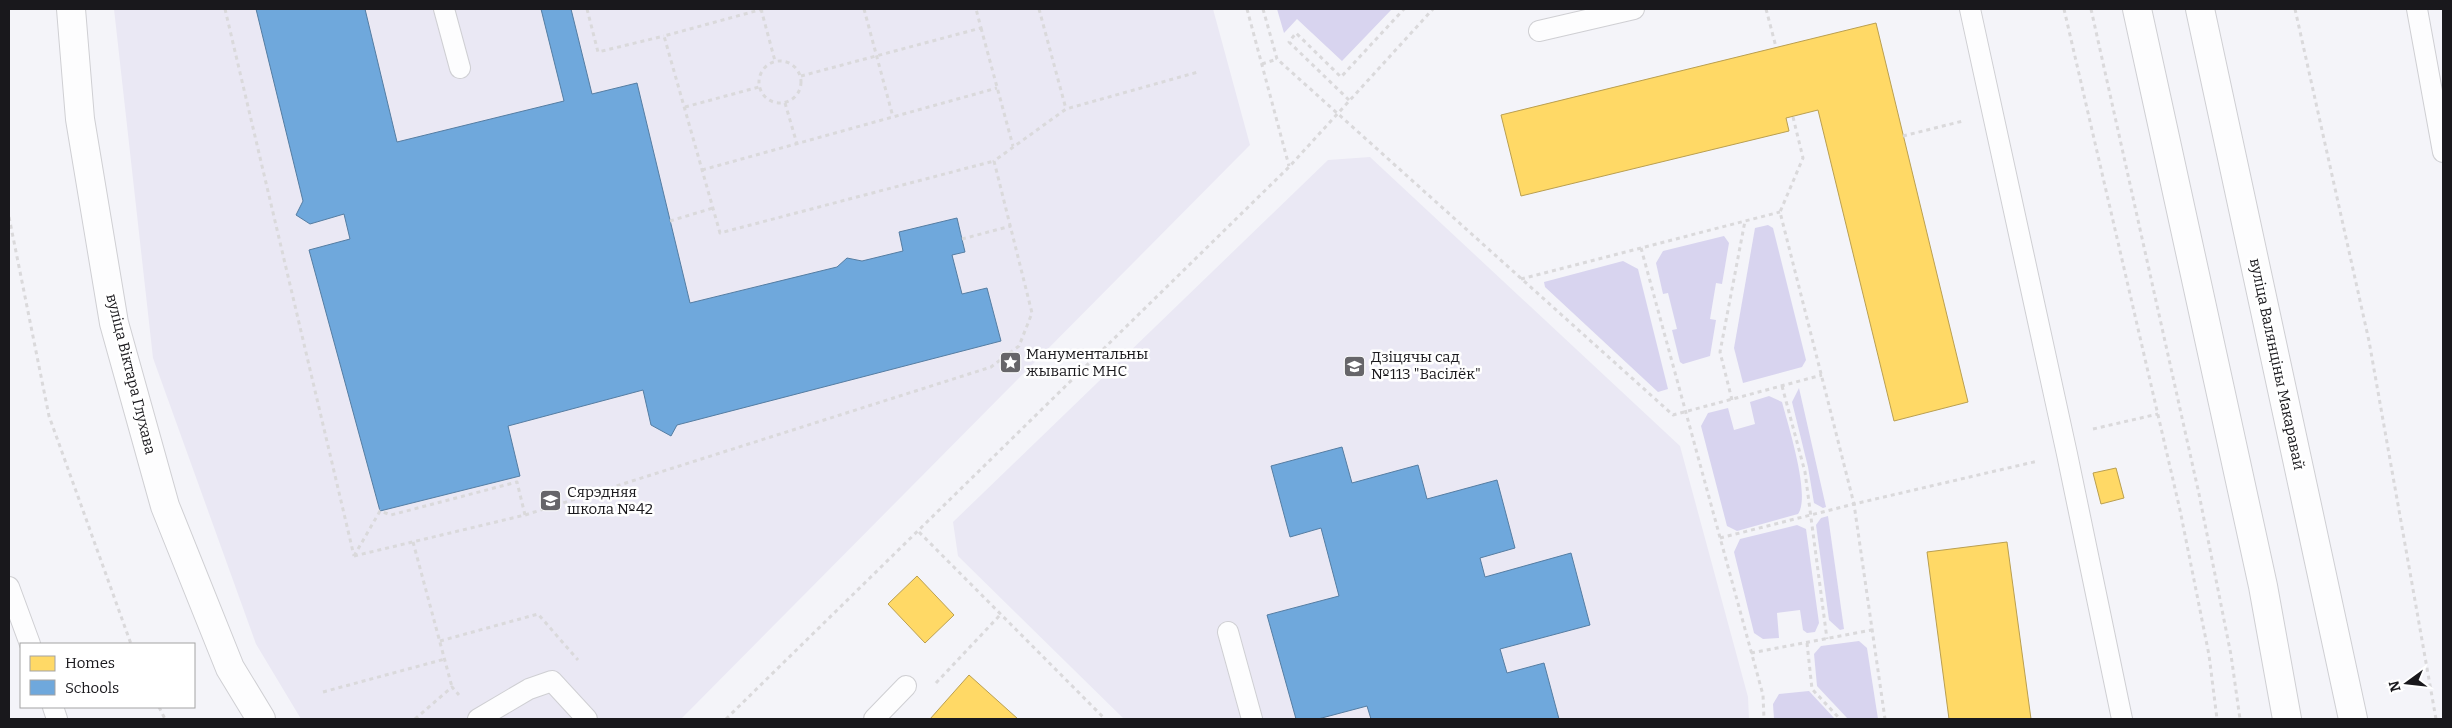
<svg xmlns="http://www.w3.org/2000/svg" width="2452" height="728" viewBox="0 0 2452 728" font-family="Bitter,serif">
	<rect width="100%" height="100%" fill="#f4f4f9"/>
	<g fill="#eae8f4">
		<polygon points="114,9 1213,9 1250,145 681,719 301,719 256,644 153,358"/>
		<polygon points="1370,157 1680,446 1748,697 1749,719 1124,719 958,556 953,522 1328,160"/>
	</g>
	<g fill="#d8d4ef">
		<polygon points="1277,9 1392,9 1342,61 1297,19 1284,33"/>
		<polygon points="1768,225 1773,228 1806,360 1802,367 1743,383 1734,348 1755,228"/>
		<polygon points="1724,236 1729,243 1722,284 1716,283 1710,319 1716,320 1710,356 1683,364 1680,362 1672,330 1677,329 1668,293 1663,294 1656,263 1663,251"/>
		<polygon points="1623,261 1638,269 1668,389 1658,392 1545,287 1544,282"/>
		<polygon points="1799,388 1826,507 1823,508 1814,503 1808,467 1792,402"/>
		<path d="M1769,396L1782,402C1788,425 1811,496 1798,514L1737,531L1727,526L1701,426L1708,413L1728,408L1734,430L1755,424L1750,402Z"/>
		<polygon points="1828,516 1844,629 1840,630 1829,620 1816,525 1821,518"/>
		<polygon points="1797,525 1806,529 1819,623 1815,632 1807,633 1803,630 1800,610 1777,613 1779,638 1763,639 1754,633 1734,552 1740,539"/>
		<polygon points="1859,641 1867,648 1878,719 1848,719 1817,686 1814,654 1821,646"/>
		<polygon points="1809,691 1835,719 1774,719 1773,704 1779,694"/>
	</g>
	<g fill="#ffd966" stroke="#ba9f50">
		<polygon points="1876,23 1968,402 1894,421 1818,110 1786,118 1789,131 1521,196 1501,115"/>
		<polygon points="2116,468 2124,498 2101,504 2093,473"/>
		<polygon points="2007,542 2031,719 1949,719 1927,552"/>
		<polygon points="917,576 954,615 925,643 888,604"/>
		<polygon points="969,675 1018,719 930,719"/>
	</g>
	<g fill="#6fa8dc" stroke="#557da2">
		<polygon points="256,9 365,9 397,142 564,101 541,9 571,9 592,94 637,83 690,303 837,267 847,258 862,261 903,251 899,232 957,218 965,252 952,255 962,294 987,288 1001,341 677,425 671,436 651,425 643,390 508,426 520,476 380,511 309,250 350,239 344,214 310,224 296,215 303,201"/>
		<polygon points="1342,447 1352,483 1418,465 1427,499 1497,480 1515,548 1480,558 1485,577 1571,553 1590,625 1500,649 1507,673 1544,663 1559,719 1371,719 1367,706 1318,719 1296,719 1267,615 1339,596 1321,528 1290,537 1271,466"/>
	</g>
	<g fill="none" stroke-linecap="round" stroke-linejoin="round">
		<defs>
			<g id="service">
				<polyline points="444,9 460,68"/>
				<polyline points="1970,9 2067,454 2122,719"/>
				<polyline points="2417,9 2443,152"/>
				<polyline points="1539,31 1634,9"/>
				<polyline points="9,587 30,644"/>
				<polyline points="1228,632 1252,719"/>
				<polyline points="53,707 57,719"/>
				<polyline points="478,719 529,689 552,681 587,719"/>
				<polyline points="874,719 906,686"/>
			</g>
			<g id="minor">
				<polyline points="71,9 80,119 114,323 165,506 230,668 261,719"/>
				<polyline points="2137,9 2263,586 2287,719"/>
				<polyline points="2200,9 2353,719"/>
			</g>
		</defs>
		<use href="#service" stroke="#cfcfd3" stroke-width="22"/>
		<use href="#minor" stroke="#cfcfd3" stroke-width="30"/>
		<g stroke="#dad9db" stroke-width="3" stroke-dasharray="4 4" stroke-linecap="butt">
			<polyline points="225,9 354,556"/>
			<polyline points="587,9 598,52 664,36"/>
			<polyline points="761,9 775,61"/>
			<polyline points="763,9 664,36 720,233 994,161"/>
			<polyline points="864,9 893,117"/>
			<polyline points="1039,9 1066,109"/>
			<polyline points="1247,9 1289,166"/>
			<polyline points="1263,9 1277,59 1673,415 1822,375"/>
			<polyline points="1766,9 1776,47"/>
			<polyline points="2064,9 2180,510 2209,655 2217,719"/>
			<polyline points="2091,9 2199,494 2231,655 2240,719"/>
			<polyline points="2295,9 2369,341 2436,719"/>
			<polyline points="981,28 1013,146"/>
			<circle cx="780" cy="82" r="21"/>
			<polyline points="1262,64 1277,59"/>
			<polyline points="801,76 981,28 976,9"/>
			<polyline points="1349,100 1289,42 1296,33 1341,77 1404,9"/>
			<polyline points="785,103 797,144"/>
			<polyline points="685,107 759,87"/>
			<polyline points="1793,117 1803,158 1780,212 1854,504 1885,719"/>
			<polyline points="1903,136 1963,121"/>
			<polyline points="702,170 997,88"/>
			<polyline points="9,217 49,416 131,644"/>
			<polyline points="670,221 713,208"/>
			<polyline points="962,239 1011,226"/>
			<polyline points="1641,248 1763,695 1764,719"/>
			<polyline points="1521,279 1780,212"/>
			<polyline points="1782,386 1805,472 1827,639"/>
			<polyline points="1732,400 1720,352 1745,221"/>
			<polyline points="2093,429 2158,414"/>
			<polyline points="919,532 1105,719"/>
			<polyline points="1720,538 1854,504 2038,461"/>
			<polyline points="413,542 452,687"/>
			<polyline points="354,556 525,515 991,367 1019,346 1032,313 994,161 1066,109 1198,72"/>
			<polyline points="354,556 380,511 391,515 517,482 525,515"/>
			<polyline points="440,641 538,614 578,660"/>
			<polyline points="1807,643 1812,689 1840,719"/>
			<polyline points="1751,653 1872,630"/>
			<polyline points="936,683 1001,614"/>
			<polyline points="323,692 445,659"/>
			<polyline points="159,707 165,719"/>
			<polyline points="415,719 452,687 459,695"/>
			<polyline points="726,719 1289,167 1433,9"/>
		</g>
		<use href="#service" stroke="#fdfdfe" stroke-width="20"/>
		<use href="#minor" stroke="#fdfdfe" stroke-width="28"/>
	</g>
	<defs>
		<symbol id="sight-square" viewBox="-11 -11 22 22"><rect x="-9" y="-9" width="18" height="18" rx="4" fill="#666569" stroke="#fff"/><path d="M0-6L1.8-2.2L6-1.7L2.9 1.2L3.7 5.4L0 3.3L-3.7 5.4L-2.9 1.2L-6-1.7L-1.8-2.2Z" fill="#fff"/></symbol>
		<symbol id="school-square" viewBox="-11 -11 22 22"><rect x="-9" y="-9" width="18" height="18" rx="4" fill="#666569" stroke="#fff"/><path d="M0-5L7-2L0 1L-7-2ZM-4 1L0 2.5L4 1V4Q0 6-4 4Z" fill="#fff"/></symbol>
	</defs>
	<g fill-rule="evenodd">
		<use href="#sight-square" x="998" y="350" width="25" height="25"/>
		<use href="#school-square" x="1342" y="354" width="25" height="25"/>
		<use href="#school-square" x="538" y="488" width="25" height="25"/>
	</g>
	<g text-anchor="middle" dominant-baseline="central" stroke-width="5" stroke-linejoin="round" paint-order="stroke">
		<g font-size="15" fill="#19181c" stroke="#fff" text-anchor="start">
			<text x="1026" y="354">Манументальны<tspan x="1026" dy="17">жывапіс МНС</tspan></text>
			<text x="1371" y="357">Дзіцячы сад<tspan x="1371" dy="17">№113 "Васілёк"</tspan></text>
			<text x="567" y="492">Сярэдняя<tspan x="567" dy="17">школа №42</tspan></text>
		</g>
		<g font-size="15" fill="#19181c" stroke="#fff">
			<text transform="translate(2277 364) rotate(78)">вуліца Валянціны Макаравай</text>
			<text transform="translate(131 374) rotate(76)">вуліца Віктара Глухава</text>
		</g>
	</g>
	<rect width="2452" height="728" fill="none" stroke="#19181c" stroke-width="20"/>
	<rect x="20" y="643" width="175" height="65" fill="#ffffff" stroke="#a3a3a4"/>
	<rect x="30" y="656" width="25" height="15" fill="#ffd966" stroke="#a3a3a4"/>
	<text x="65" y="668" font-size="15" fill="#19181c">Homes</text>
	<rect x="30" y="680" width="25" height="15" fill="#6fa8dc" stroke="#a3a3a4"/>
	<text x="65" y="693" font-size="15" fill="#19181c">Schools</text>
	<g transform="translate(2407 683) rotate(255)" stroke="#ffffff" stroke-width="4" paint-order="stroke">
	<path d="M0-4L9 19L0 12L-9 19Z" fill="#19181c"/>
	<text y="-8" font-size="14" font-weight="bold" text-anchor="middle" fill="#19181c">N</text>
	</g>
</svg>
